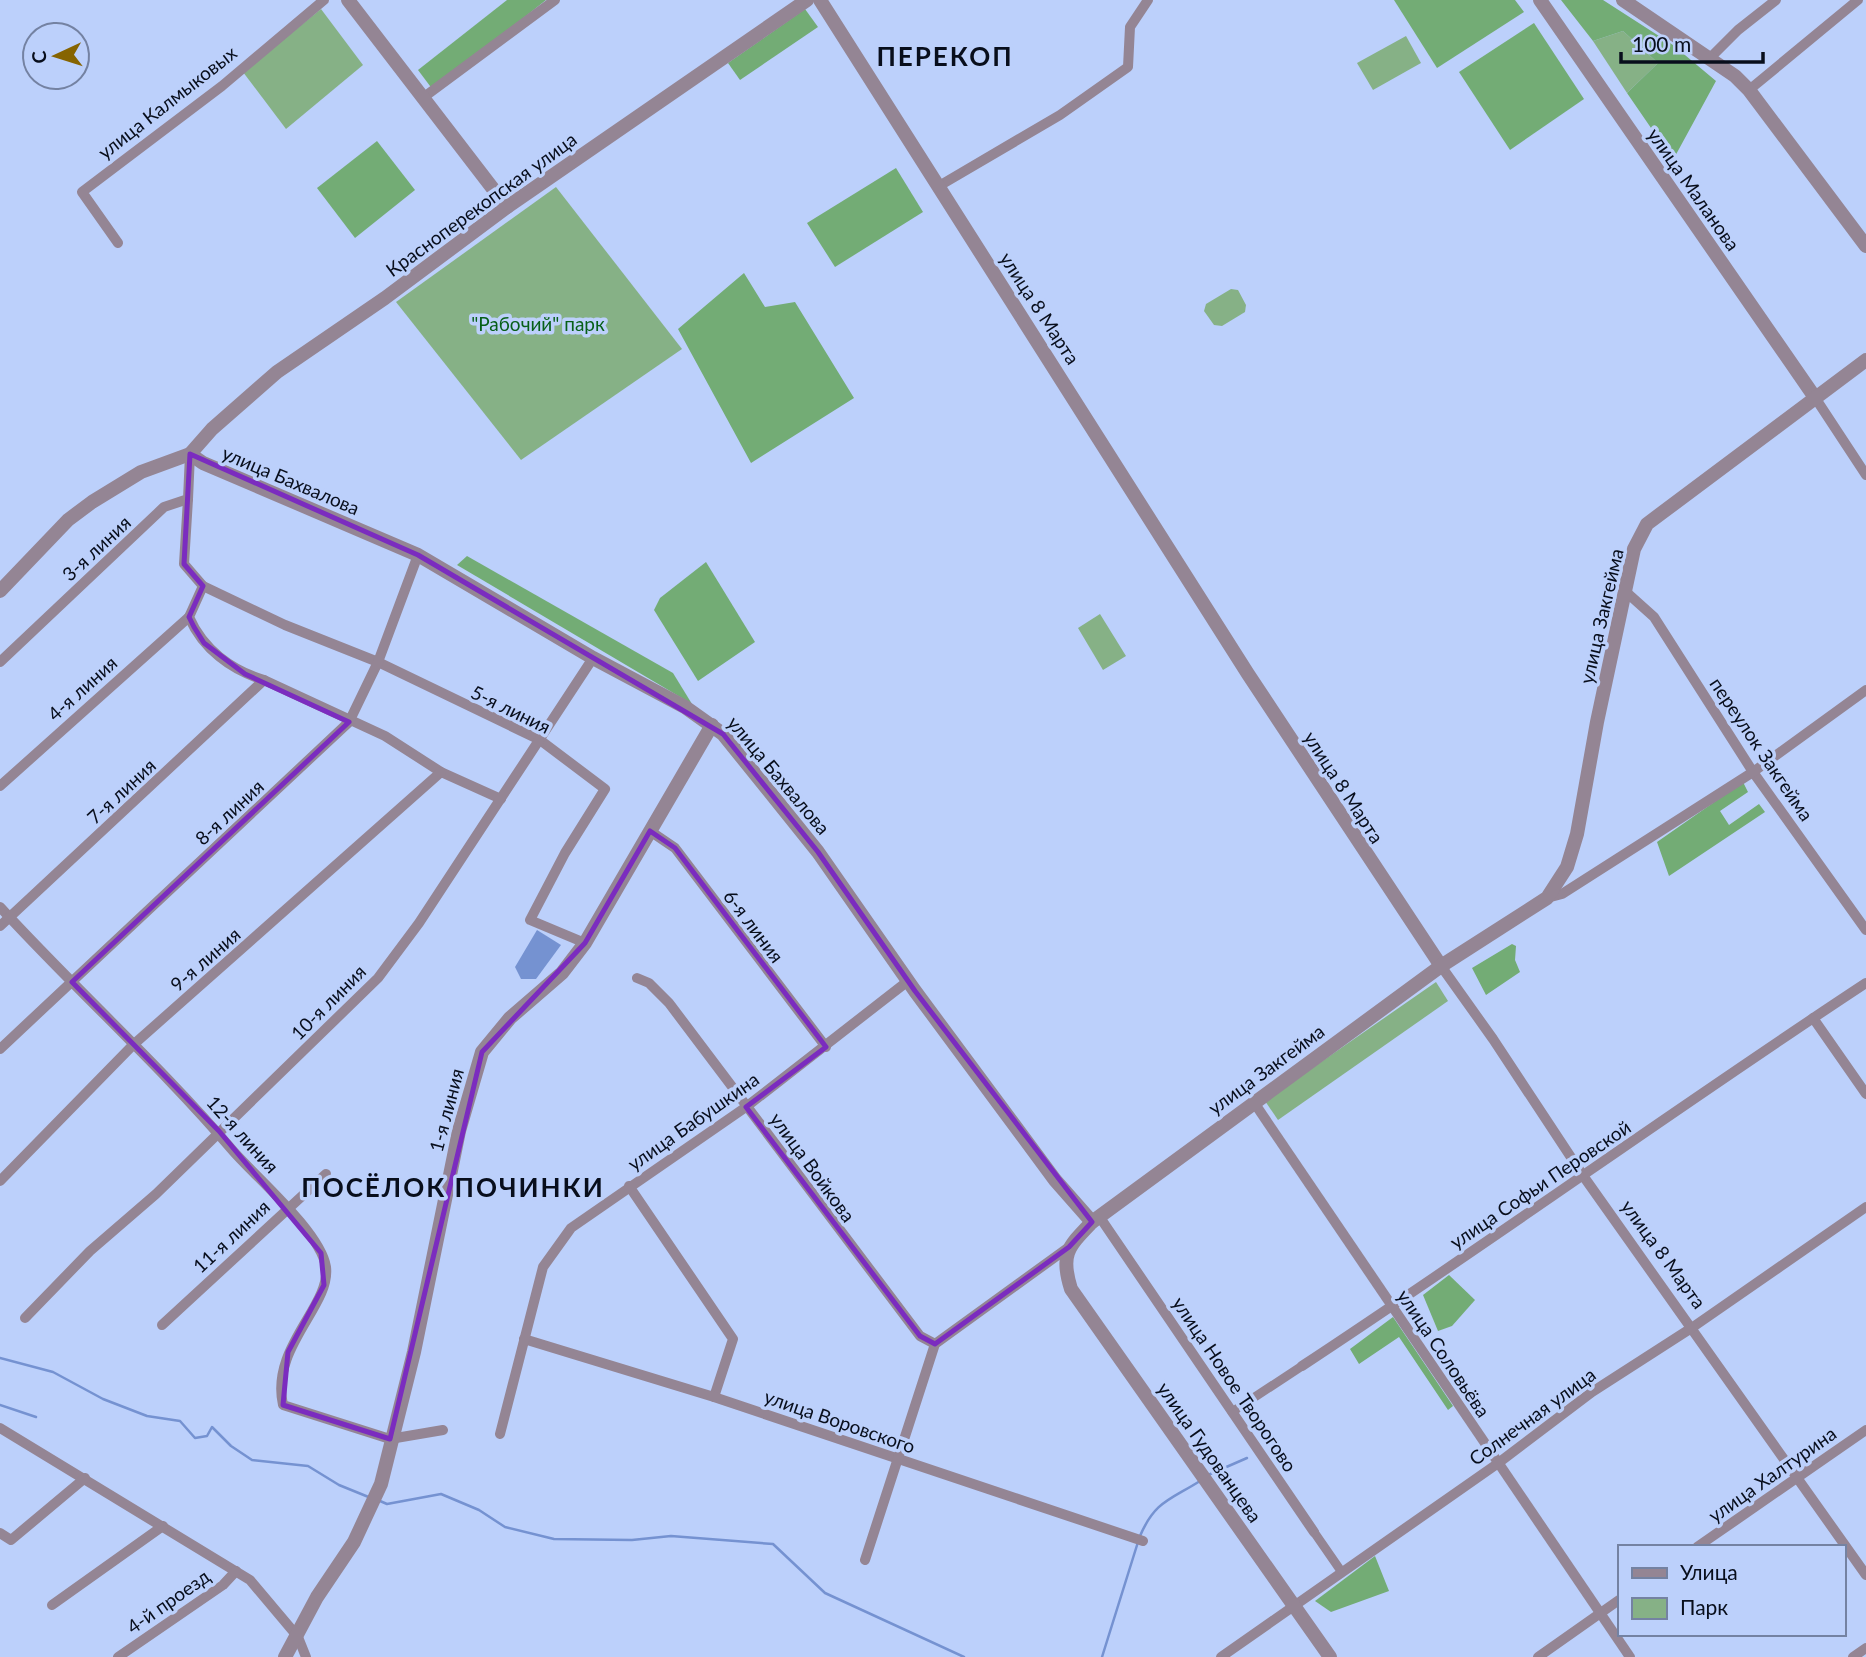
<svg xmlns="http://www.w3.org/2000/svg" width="1866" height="1657" viewBox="0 0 1866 1657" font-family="Lato,sans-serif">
	<rect width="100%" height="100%" fill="#bcd0fb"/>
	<g fill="#86b186">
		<polygon points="321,9 363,65 286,129 243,72"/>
		<polygon points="1623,31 1658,63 1627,93 1593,41"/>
		<polygon points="1406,36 1421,63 1373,90 1357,63"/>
		<polygon points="556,187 682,349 521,460 396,302"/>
		<polygon points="1231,289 1238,290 1246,305 1245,312 1222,326 1214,325 1204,311 1206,304"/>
		<polygon points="1100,614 1126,656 1103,670 1078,628"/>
		<polygon points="1436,982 1448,1001 1278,1120 1265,1101"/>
	</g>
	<g fill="#73ac75">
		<polygon points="507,0 546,0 433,90 418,70"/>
		<polygon points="1394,0 1515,0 1524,12 1437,68"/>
		<polygon points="1561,0 1603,0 1673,45 1716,81 1673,160 1627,93 1658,63 1623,31 1593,41"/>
		<polygon points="805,9 818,27 740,80 728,63"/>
		<polygon points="1534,23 1584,99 1510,150 1459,72"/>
		<polygon points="377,141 415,190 355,238 317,188"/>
		<polygon points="896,168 923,212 835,267 807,223"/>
		<polygon points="744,273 765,307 795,302 854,398 751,463 678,329"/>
		<polygon points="467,556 673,673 692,704 457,565"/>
		<polygon points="706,562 755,642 698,681 654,610 660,598"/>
		<polygon points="1743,782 1748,792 1720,811 1729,825 1759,804 1765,812 1669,876 1657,842"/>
		<polygon points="1512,944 1516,946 1515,960 1520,972 1486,995 1472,968"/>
		<polygon points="1449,1275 1475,1300 1452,1326 1438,1331 1423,1295"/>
		<polygon points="1393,1317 1453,1406 1448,1410 1399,1337 1359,1364 1350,1349"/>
		<polygon points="1375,1556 1389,1591 1331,1612 1315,1601"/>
	</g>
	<polygon fill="#7592d1" points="537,930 561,945 536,979 521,979 515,967"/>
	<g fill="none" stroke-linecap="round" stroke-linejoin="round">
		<g stroke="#7592d1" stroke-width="2.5">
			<polyline points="0,1358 53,1372 103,1399 147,1416 180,1421 195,1438 207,1436 212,1427 231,1446 252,1460 308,1466 339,1485 371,1498"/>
			<polyline points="0,1405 36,1417"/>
			<polyline points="1208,1475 1247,1458"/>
			<polyline points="380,1501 387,1504 441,1494 479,1510 505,1527 554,1539 632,1540 671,1536 773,1544 825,1593 964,1657"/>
			<path d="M1140,1536C1155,1501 1170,1500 1200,1481"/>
			<polyline points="1102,1657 1138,1542"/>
		</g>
		<g stroke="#948594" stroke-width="9">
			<polyline points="1232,1412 1302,1366"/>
			<polyline points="1314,1532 1341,1571"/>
		</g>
		<g stroke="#948594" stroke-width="10">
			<polyline points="1709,59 1738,30 1776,0"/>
			<polyline points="1749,90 1858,0"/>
			<polyline points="424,97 555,0"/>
			<polyline points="939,186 1060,115 1128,67 1130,27 1148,0"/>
			<polyline points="118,243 82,192 222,86 324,0"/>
			<polyline points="1816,399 1866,475"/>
			<path d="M188,499L184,564L203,586L189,617C203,649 231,670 264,680L385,736L441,772L501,799"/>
			<polyline points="203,586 285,625 378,662 540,740 605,789 565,853 530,920 585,943"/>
			<polyline points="1625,591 1654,617 1753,772 1866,930"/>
			<polyline points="0,662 164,507 188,499 190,454"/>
			<polyline points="0,786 189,617"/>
			<polyline points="650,831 675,848 826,1047"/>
			<polyline points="1547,898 1562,894 1753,772 1866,690"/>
			<path d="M0,907C76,990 161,1066 234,1152C257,1178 321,1233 326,1267C331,1306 270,1347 283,1405L390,1439L443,1430"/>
			<polyline points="0,926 264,680"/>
			<polyline points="1441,966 1493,1039 1584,1177 1866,1575"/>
			<polyline points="637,978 649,983 669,1003 920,1336 935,1344"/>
			<polyline points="1813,1018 1866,1094"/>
			<polyline points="0,1049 349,722 378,662 418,555"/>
			<polyline points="1253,1101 1630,1657"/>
			<polyline points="0,1181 133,1045 441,772"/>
			<polyline points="629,1186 733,1339 714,1397"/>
			<polyline points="1099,1216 1314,1532"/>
			<polyline points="25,1318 90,1251 156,1194 378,978 419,923 593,658"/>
			<polyline points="162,1325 326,1174"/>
			<polyline points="524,1339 714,1397 1143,1541"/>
			<path d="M1302,1366C1492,1241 1676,1108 1866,983"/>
			<polyline points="0,1428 250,1580 298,1637 306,1657"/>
			<polyline points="500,1434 543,1267 571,1228 746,1107 908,981"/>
			<polyline points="0,1533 11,1540 85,1478"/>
			<polyline points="1697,1547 1866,1430"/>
			<polyline points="865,1560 935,1344 1069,1247"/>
			<polyline points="52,1605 163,1526"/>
			<polyline points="118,1657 223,1585 236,1571"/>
			<polyline points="1221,1657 1497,1464 1592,1392 1693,1327 1866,1207"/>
			<polyline points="1538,1657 1619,1600"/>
			<polyline points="1853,1657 1866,1648"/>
		</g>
		<g stroke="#948594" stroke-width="14">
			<polyline points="348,0 507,207"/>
			<polyline points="820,0 1248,674 1441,966"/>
			<polyline points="1540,0 1816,399"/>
			<polyline points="1623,0 1735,76 1749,90 1866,246"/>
			<polyline points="190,454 203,463 418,555 593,658 685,707 723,734 818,852 915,991 1055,1180 1092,1222"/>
			<polyline points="0,591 68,520 92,502 141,472 190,454 212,429 277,372 385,298 507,207 807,0"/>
			<polyline points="285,1657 317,1597 354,1542 381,1484 414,1352 459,1131 482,1052 510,1018 562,973 585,943 712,725"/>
			<path d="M1330,1657L1071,1289C1060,1254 1068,1247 1092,1222L1441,966L1547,898L1567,867L1577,834L1597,722L1634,549L1647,524L1866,360"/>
		</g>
	</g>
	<path fill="none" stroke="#7b2cbf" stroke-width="5" stroke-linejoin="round" d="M190,454L418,555L723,734L818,852L915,991L1092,1222L1069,1247L935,1344L920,1336L746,1107L826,1047L675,848L650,831L585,943L482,1052L390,1439L283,1405L288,1352L324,1285L321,1253L219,1131L72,982L349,722L245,674L204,643L194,627L189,617L203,586L184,564Z"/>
	<g text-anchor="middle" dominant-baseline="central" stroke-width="7" stroke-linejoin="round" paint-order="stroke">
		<g font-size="19" fill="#080e1c" stroke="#bcd0fb">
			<text transform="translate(167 102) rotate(-38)">улица Калмыковых</text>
			<text transform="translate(1694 189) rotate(55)">улица Маланова</text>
			<text transform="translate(481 204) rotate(-36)">Красноперекопская улица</text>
			<text transform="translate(1040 308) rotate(57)">улица 8 Марта</text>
			<text transform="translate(291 480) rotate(23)">улица Бахвалова</text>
			<text transform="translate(96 548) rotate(-43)">3-я линия</text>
			<text transform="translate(1601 616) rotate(-77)">улица Закгейма</text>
			<text transform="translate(82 688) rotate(-42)">4-я линия</text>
			<text transform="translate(511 709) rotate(26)">5-я линия</text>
			<text transform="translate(1762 749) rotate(56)">переулок Закгейма</text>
			<text transform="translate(779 775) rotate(50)">улица Бахвалова</text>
			<text transform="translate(1344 787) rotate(57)">улица 8 Марта</text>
			<text transform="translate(121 791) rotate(-43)">7-я линия</text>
			<text transform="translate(229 812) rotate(-43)">8-я линия</text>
			<text transform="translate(754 926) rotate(53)">6-я линия</text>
			<text transform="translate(205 959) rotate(-41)">9-я линия</text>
			<text transform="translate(328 1002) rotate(-45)">10-я линия</text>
			<text transform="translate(1266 1069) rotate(-36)">улица Закгейма</text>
			<text transform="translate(446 1110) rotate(-75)">1-я линия</text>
			<text transform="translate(693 1121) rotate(-35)">улица Бабушкина</text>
			<text transform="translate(243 1134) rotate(48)">12-я линия</text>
			<text transform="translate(813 1167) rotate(54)">улица Войкова</text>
			<text transform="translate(1540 1184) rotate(-34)">улица Софьи Перовской</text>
			<text transform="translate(231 1236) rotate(-43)">11-я линия</text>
			<text transform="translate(1664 1254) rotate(54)">улица 8 Марта</text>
			<text transform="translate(1444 1353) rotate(56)">улица Соловьёва</text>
			<text transform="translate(1235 1384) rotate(56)">улица Новое Творогово</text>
			<text transform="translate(1532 1416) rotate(-36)">Солнечная улица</text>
			<text transform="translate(840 1421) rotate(19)">улица Воровского</text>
			<text transform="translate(1210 1452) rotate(55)">улица Гудованцева</text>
			<text transform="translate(1772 1474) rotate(-35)">улица Халтурина</text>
			<text transform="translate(168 1601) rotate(-35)">4-й проезд</text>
		</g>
		<g font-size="19" fill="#075f18" stroke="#bcd0fb">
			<text x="538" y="323">"Рабочий" парк</text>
		</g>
		<g font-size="26" font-weight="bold" letter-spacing="2" fill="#080e1c" stroke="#bcd0fb">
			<text x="945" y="56">ПЕРЕКОП</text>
			<text x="453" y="1187">ПОСЁЛОК ПОЧИНКИ</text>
		</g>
	</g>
	<rect x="1618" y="1545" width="228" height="91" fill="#bcd0fb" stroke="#7482a2" stroke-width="2"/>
	<rect x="1632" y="1568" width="35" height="10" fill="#948594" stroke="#7482a2" stroke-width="2"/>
	<text x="1680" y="1580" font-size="21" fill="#080e1c">Улица</text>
	<rect x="1632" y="1598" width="35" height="21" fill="#86b186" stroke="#7482a2" stroke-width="2"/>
	<text x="1680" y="1615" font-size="21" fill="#080e1c">Парк</text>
	<g transform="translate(56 56) rotate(266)"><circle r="33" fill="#bcd0fb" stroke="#7482a2" stroke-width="2"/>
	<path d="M0-5L12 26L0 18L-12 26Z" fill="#866400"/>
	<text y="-10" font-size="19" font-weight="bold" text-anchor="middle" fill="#080e1c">С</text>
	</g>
	<path d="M1621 52v10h142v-10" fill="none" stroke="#080e1c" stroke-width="3.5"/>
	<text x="1632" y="52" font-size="21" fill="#080e1c" stroke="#bcd0fb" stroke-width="5" paint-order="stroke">100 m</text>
</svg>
